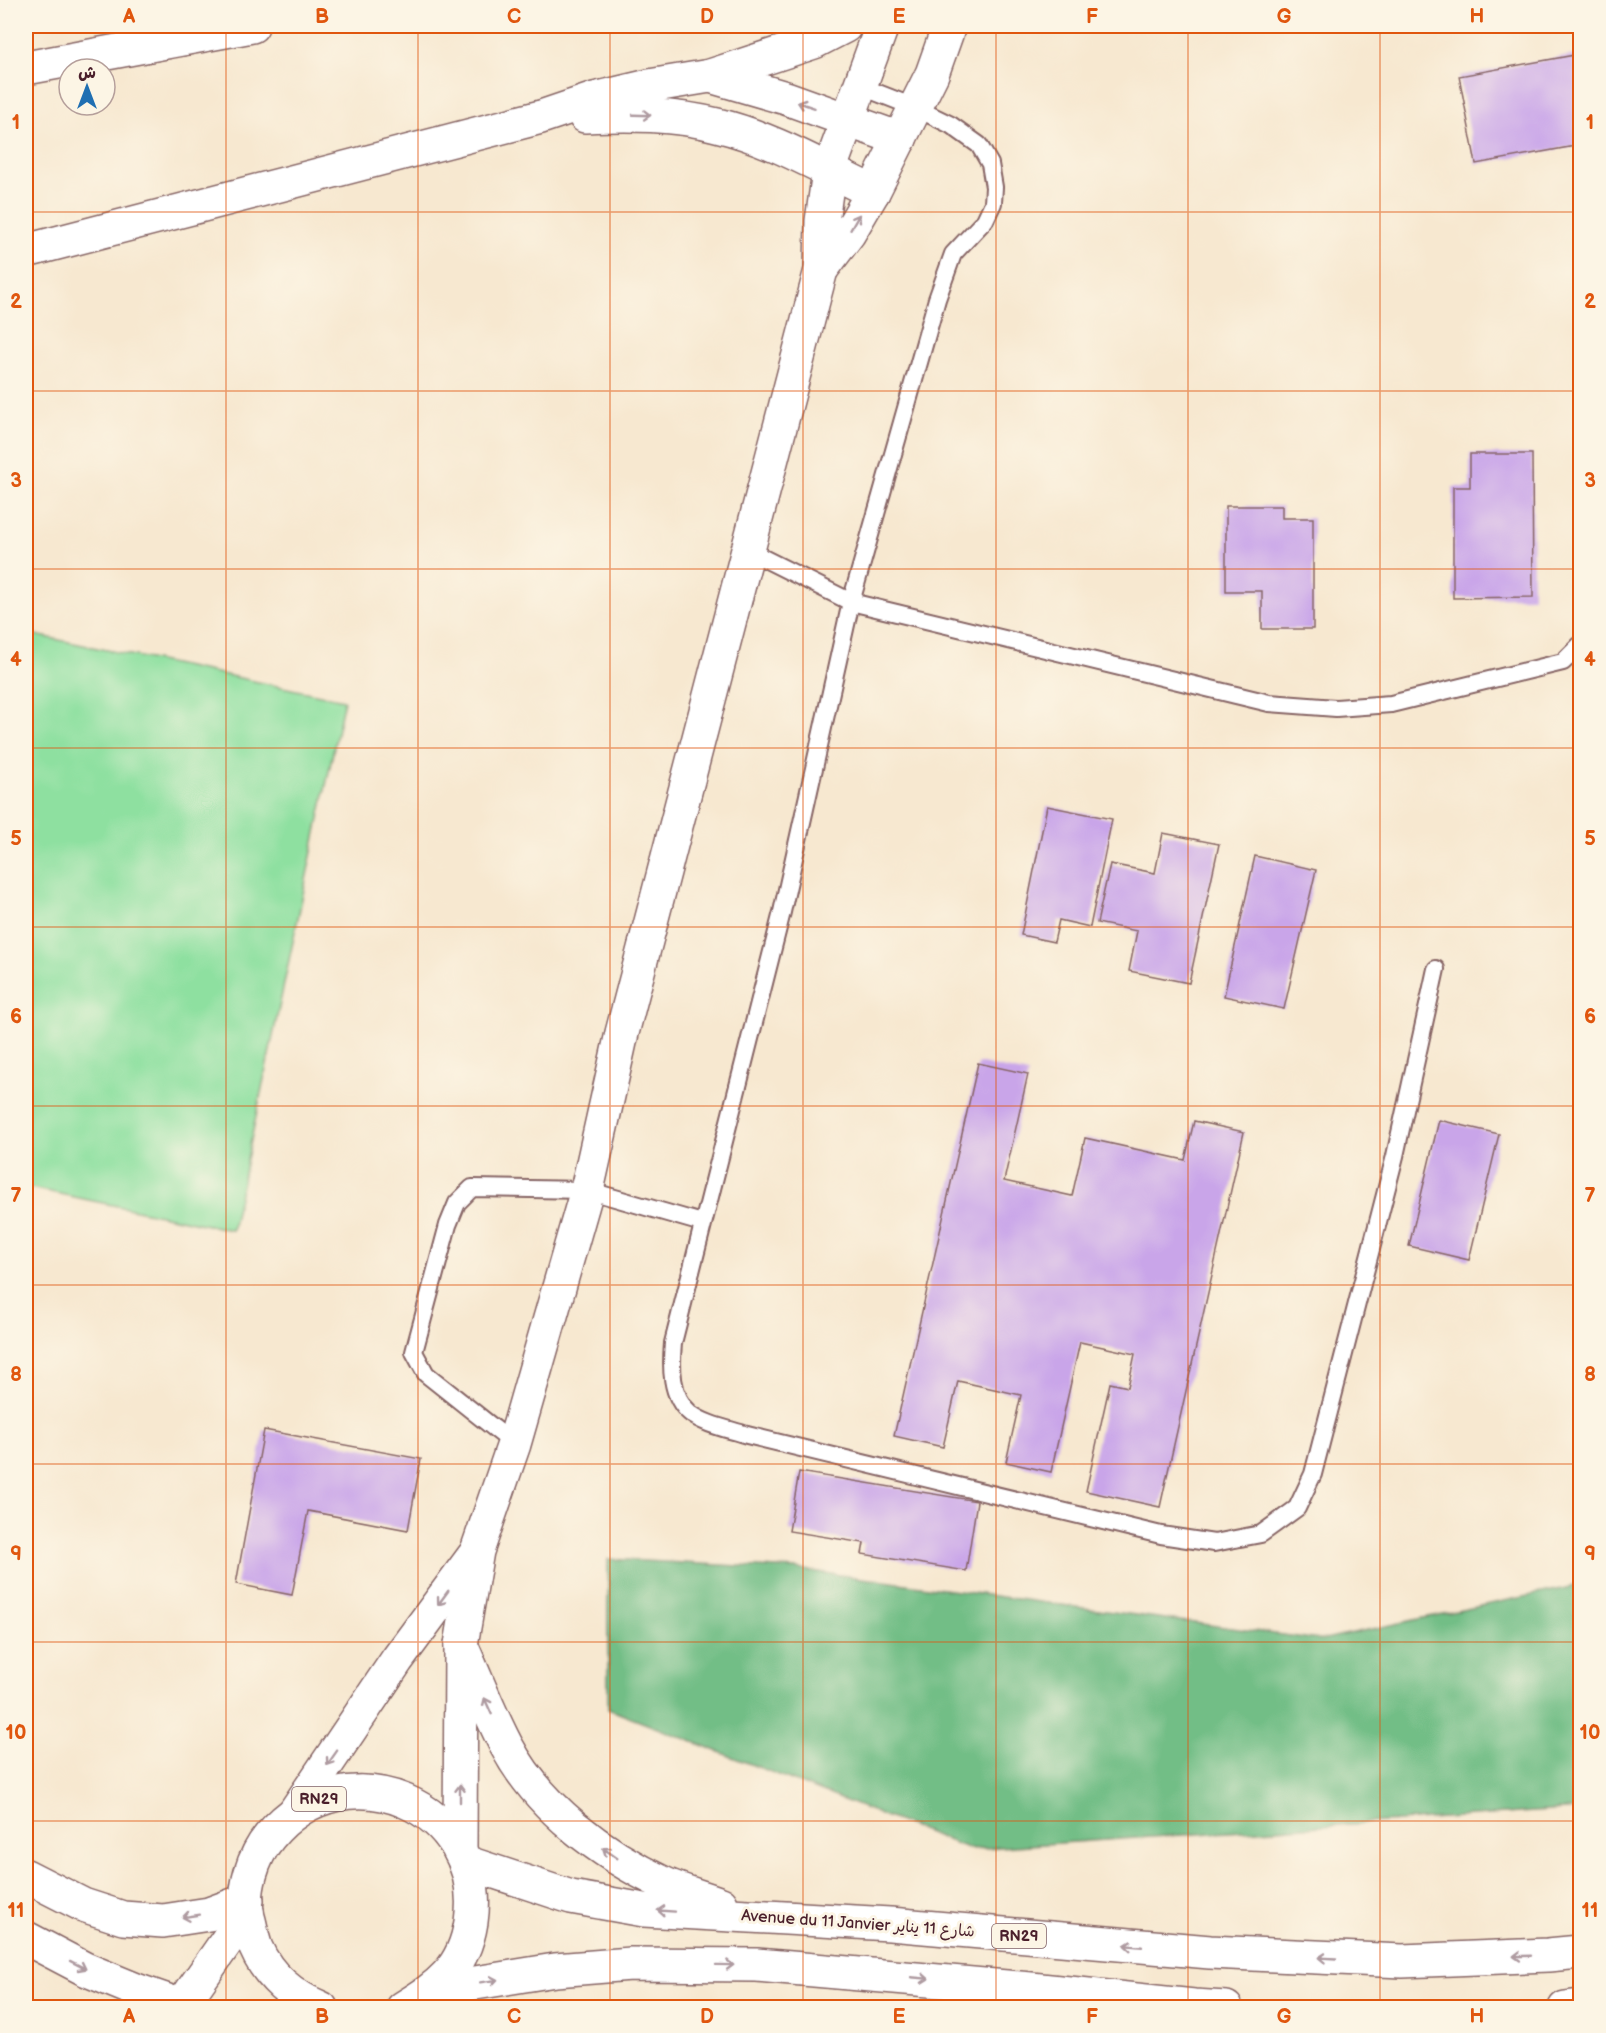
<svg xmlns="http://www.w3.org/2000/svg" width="1606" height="2033" viewBox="0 0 1606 2033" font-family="'Balsamiq Sans','Playpen Sans Arabic',sans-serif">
	<rect width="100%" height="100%" fill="#fcf5e5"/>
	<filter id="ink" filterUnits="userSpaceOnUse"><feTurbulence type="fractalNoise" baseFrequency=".0167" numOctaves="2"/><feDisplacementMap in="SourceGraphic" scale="12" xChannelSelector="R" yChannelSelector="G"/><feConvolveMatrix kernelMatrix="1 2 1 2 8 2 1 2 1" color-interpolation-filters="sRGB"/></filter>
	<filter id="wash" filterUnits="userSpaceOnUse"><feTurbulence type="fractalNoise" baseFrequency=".008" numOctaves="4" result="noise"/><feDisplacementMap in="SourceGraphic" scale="24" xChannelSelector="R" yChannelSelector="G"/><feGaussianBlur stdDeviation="1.35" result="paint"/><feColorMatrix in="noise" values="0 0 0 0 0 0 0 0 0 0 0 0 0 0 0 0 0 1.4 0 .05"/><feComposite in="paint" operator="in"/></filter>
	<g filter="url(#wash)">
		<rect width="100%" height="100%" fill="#f7e8d0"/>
		<polygon fill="#8ee0a0" stroke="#6c8066" stroke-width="1.5" points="26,633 344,700 232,1230 26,1187"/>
		<polygon fill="#72be86" stroke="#5e6e58" stroke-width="1.5" points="608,1559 796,1569 1320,1640 1580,1585 1580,1809 970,1849 608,1709"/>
		<g id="blocks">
			<g fill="#c9a5e9">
				<polygon points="1580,54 1580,145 1476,164 1459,76"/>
				<polygon points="1470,454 1532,454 1533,597 1453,598 1453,487 1470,487"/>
				<polygon points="1226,506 1282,506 1282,518 1313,518 1313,629 1262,629 1262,591 1226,591"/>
				<polygon points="1047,806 1112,819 1090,927 1059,920 1054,942 1021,935"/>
				<polygon points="1163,833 1219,844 1189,983 1129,971 1137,931 1097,923 1110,864 1155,873"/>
				<polygon points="1255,856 1316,870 1284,1009 1224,996"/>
				<polygon points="978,1063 1028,1074 1004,1181 1072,1196 1085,1138 1185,1160 1194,1121 1244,1132 1160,1507 1086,1491 1110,1383 1128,1387 1135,1354 1080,1342 1051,1472 1006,1462 1021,1395 958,1381 943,1447 894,1436"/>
				<polygon points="1439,1120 1499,1134 1469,1260 1409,1246"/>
				<polygon points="264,1430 421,1459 408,1530 308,1511 292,1595 236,1584"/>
				<polygon points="799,1472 977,1501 966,1571 862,1554 864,1543 789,1531"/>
			</g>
		</g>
	</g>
	<g filter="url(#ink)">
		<use href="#blocks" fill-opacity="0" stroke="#876565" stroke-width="1.5"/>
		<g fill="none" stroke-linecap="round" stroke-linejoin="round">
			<defs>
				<g id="service">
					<path d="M860,86L916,108L951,125L979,145L990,164L994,187L993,203L985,220L953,254L937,299L851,602L782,912L673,1343C671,1366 670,1396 690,1413C705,1425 729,1429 747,1435L1161,1535L1214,1543L1261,1534L1297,1508L1313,1474L1395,1156L1436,969"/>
					<polyline points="747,550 851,602 1269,703 1336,708 1391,704 1563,662 1580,645"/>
					<polyline points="514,1444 426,1374 414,1352 448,1225 457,1203 472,1188 587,1190 702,1223"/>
				</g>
				<g id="minor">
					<polyline points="26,68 252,26"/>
					<path d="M585,116C629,114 674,114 717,125C772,138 822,168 873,192"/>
					<polyline points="26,251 541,117 594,99 649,86 710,76 786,98 900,139"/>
					<polyline points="26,1876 83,1905 123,1918 163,1921 209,1914 247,1900"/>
					<polyline points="26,1938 85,1969 136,1990 188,2008"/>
				</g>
				<g id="tertiary">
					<polyline points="710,76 814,42 845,26"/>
					<polyline points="821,270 849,233 873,192 932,74 949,26"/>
					<polyline points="296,1810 397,1660 473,1557"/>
					<polyline points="460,1851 461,1645 477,1551 514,1444 587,1190 622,1033 821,270 822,221 829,171 882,26"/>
				</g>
				<g id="primary">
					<path d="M461,1645C476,1678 489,1713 506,1745C538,1807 603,1855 665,1884C683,1892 703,1897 721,1904"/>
					<polyline points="465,1862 571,1897 644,1910 890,1924 1210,1952 1402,1961 1548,1955 1580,1952"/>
					<polyline points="432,1990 555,1970 631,1964 757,1965 1031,1989 1194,2006 1226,2008"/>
					<polyline points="180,2008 247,1912"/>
					<path d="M321,2008C293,1997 268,1976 256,1948C252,1938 251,1926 248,1917C242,1891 253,1856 270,1836C345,1745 488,1805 471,1922C468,1941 460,1961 447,1975C434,1989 419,1998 403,2008"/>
					<polyline points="1565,2008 1580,2006"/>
				</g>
			</defs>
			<use href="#service" stroke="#876565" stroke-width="20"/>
			<use href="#minor" stroke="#876565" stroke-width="36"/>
			<use href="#tertiary" stroke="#876565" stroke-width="36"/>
			<use href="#primary" stroke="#876565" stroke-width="36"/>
			<use href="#service" stroke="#fff" stroke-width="16"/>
			<use href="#minor" stroke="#fff" stroke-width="33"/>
			<use href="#tertiary" stroke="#fff" stroke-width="33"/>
			<use href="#primary" stroke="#fff" stroke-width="33"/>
		</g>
		<defs><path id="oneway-shaft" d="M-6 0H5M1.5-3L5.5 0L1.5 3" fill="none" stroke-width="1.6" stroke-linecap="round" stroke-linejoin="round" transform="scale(1.5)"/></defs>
		<g stroke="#ae9aa0">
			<use href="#oneway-shaft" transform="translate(806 105) rotate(-161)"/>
			<use href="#oneway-shaft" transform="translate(642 115) rotate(2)"/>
			<use href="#oneway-shaft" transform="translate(855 222) rotate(-60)"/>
			<use href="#oneway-shaft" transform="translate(443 1598) rotate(126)"/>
			<use href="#oneway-shaft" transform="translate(488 1706) rotate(-114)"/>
			<use href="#oneway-shaft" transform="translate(332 1758) rotate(125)"/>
			<use href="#oneway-shaft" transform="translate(460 1793) rotate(-90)"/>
			<use href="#oneway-shaft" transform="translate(610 1853) rotate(-145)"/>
			<use href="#oneway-shaft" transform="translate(666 1911) rotate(-176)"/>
			<use href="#oneway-shaft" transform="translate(191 1916) rotate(171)"/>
			<use href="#oneway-shaft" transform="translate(1133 1946) rotate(-175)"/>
			<use href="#oneway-shaft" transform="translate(1522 1956) rotate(178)"/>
			<use href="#oneway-shaft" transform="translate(1327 1958) rotate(-177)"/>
			<use href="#oneway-shaft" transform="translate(78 1965) rotate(27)"/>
			<use href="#oneway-shaft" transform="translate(725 1965) rotate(1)"/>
			<use href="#oneway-shaft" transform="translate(920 1978) rotate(5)"/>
			<use href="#oneway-shaft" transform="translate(489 1981) rotate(-9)"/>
		</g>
	</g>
	<path fill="none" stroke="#e0560e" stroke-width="1.5" stroke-opacity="0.55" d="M226,26V2008M418,26V2008M610,26V2008M803,26V2008M996,26V2008M1188,26V2008M1380,26V2008M26,212H1580M26,391H1580M26,569H1580M26,748H1580M26,927H1580M26,1106H1580M26,1285H1580M26,1464H1580M26,1642H1580M26,1821H1580"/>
	<g text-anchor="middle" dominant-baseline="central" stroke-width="6" stroke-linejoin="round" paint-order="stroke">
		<g fill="#fcf5e5" stroke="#7f5f63" stroke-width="1.5">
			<rect x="292" y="1787" width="54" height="24" rx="4.5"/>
			<rect x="992" y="1924" width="54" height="24" rx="4.5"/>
		</g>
		<g font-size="15" font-weight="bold" fill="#4a1f2b">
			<text x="319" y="1799">RN29</text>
			<text x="1019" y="1936">RN29</text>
		</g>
		<g font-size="16" fill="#4a1f2b" stroke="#fcf5e5">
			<text transform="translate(858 1924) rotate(4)">Avenue du 11 Janvier شارع 11 يناير</text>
		</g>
	</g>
	<rect width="1606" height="2033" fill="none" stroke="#fcf5e5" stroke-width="66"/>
	<g transform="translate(87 87)"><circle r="28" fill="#fcf5e5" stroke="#b59f9b" stroke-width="1.5"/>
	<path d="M0-4.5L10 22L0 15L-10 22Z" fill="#1f6fb2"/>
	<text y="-9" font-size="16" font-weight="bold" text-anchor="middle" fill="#4a1f2b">ش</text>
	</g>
	<rect x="33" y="33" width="1540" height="1967" fill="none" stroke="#e0560e" stroke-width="2"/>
	<g font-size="20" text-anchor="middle" font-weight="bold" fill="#e0560e">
		<text x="129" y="23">A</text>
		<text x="322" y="23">B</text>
		<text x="514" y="23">C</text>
		<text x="707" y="23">D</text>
		<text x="899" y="23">E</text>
		<text x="1092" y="23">F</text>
		<text x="1284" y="23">G</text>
		<text x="1477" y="23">H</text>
		<text x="16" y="129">1</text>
		<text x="1590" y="129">1</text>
		<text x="16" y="308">2</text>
		<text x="1590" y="308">2</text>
		<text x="16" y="487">3</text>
		<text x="1590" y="487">3</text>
		<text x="16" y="666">4</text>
		<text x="1590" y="666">4</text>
		<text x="16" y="845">5</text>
		<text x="1590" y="845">5</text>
		<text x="16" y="1023">6</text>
		<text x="1590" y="1023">6</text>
		<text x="16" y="1202">7</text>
		<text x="1590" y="1202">7</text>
		<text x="16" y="1381">8</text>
		<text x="1590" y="1381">8</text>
		<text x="16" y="1560">9</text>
		<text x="1590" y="1560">9</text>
		<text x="16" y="1739">10</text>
		<text x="1590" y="1739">10</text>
		<text x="16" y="1917">11</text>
		<text x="1590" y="1917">11</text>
		<text x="129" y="2023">A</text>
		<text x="322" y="2023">B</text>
		<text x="514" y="2023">C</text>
		<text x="707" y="2023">D</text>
		<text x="899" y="2023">E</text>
		<text x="1092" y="2023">F</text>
		<text x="1284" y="2023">G</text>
		<text x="1477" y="2023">H</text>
	</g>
</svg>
